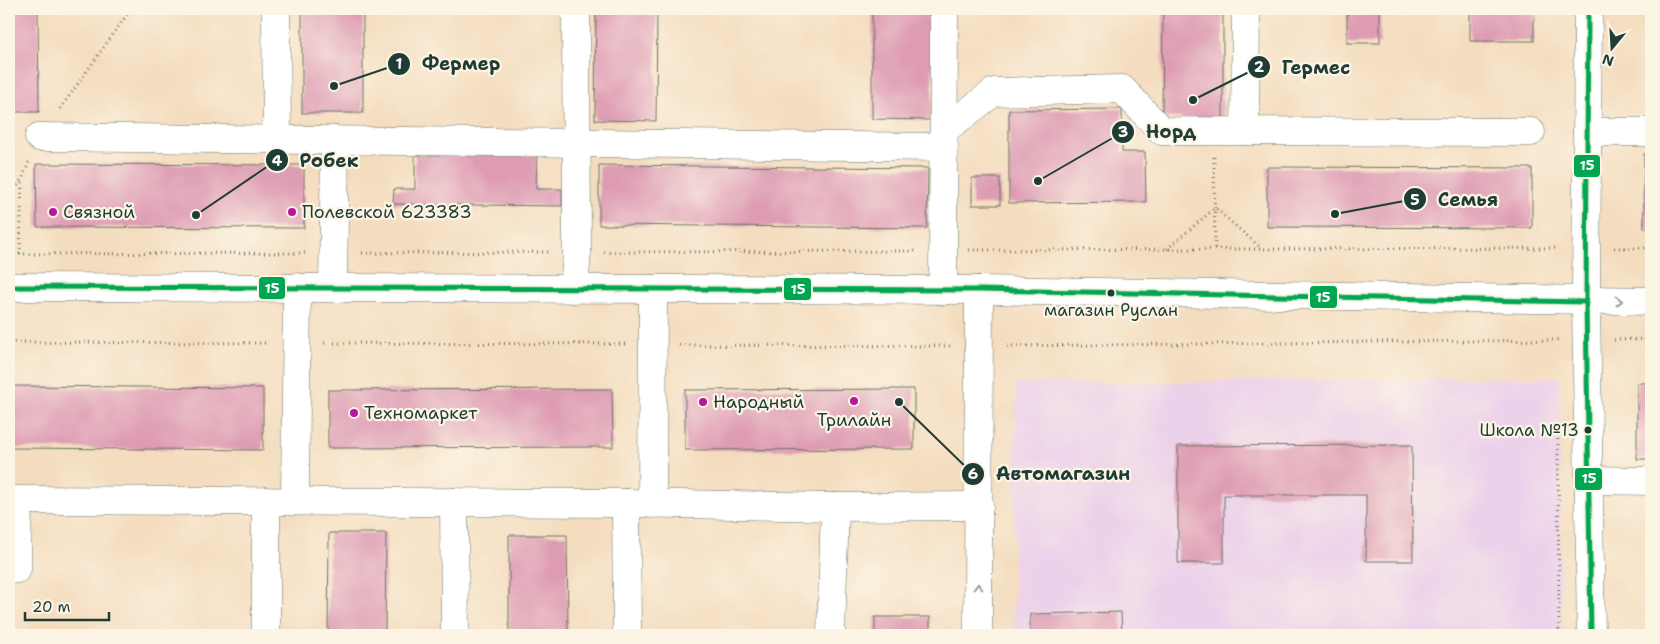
<svg xmlns="http://www.w3.org/2000/svg" width="1660" height="644" viewBox="0 0 1660 644" font-family="'Shantell Sans',sans-serif">
	<rect width="100%" height="100%" fill="#fcf5e5"/>
	<filter id="ink" filterUnits="userSpaceOnUse"><feTurbulence type="fractalNoise" baseFrequency=".02" numOctaves="2"/><feDisplacementMap in="SourceGraphic" scale="10" xChannelSelector="R" yChannelSelector="G"/><feConvolveMatrix kernelMatrix="1 2 1 2 8 2 1 2 1" color-interpolation-filters="sRGB"/></filter>
	<filter id="wash" filterUnits="userSpaceOnUse"><feTurbulence type="fractalNoise" baseFrequency=".0096" numOctaves="4" result="noise"/><feDisplacementMap in="SourceGraphic" scale="20" xChannelSelector="R" yChannelSelector="G"/><feGaussianBlur stdDeviation="1.12" result="paint"/><feColorMatrix in="noise" values="0 0 0 0 0 0 0 0 0 0 0 0 0 0 0 0 0 1.4 0 .05"/><feComposite in="paint" operator="in"/></filter>
	<g filter="url(#wash)">
		<rect width="100%" height="100%" fill="#f4ddbf"/>
		<polygon fill="#ecd1ea" points="1559,377 1561,635 1013,635 1016,384"/>
		<g id="blocks">
			<g fill="#de9cb4">
				<polygon points="9,9 38,9 39,112 9,112"/>
				<rect x="302" y="9" width="61" height="104"/>
				<polygon points="596,9 657,9 656,121 595,120"/>
				<polygon points="872,9 933,9 932,120 872,119"/>
				<polygon points="1163,9 1223,9 1223,118 1162,118"/>
				<rect x="1347" y="9" width="33" height="34"/>
				<rect x="1470" y="9" width="64" height="32"/>
				<polygon points="1122,109 1122,152 1145,152 1146,202 1009,203 1009,110"/>
				<polygon points="415,154 537,155 536,189 562,189 562,206 393,204 394,189 415,189"/>
				<rect x="1644" y="154" width="7" height="74"/>
				<polygon points="36,164 304,165 304,228 37,227"/>
				<polygon points="599,165 928,168 927,228 599,225"/>
				<polygon points="1267,167 1532,168 1532,228 1267,227"/>
				<rect x="972" y="178" width="28" height="27"/>
				<rect x="1637" y="383" width="14" height="76"/>
				<polygon points="9,386 263,388 263,450 9,448"/>
				<polygon points="612,389 613,447 328,448 328,390"/>
				<polygon points="914,389 914,449 685,450 685,390"/>
				<polygon points="1412,445 1413,561 1366,561 1366,495 1224,495 1224,563 1178,563 1178,446"/>
				<polygon points="329,533 386,533 385,635 328,635"/>
				<polygon points="509,535 567,535 568,635 509,635"/>
				<polygon points="1121,612 1122,635 1030,635 1030,614"/>
				<rect x="875" y="617" width="55" height="18"/>
			</g>
		</g>
	</g>
	<g filter="url(#ink)">
		<use href="#blocks" fill-opacity="0" stroke="#6a7565" stroke-width="1"/>
		<g fill="none" stroke-linecap="round" stroke-linejoin="round">
			<defs>
				<g id="minor">
					<polyline points="276,9 277,140"/>
					<polyline points="1588,9 1586,302 1591,635"/>
					<polyline points="944,130 994,92 1122,89 1162,131 1531,132"/>
					<polyline points="1245,131 1246,9"/>
					<polyline points="1587,132 1651,132"/>
					<polyline points="39,137 944,147"/>
					<polyline points="9,287 979,290 1651,301"/>
					<polyline points="333,287 335,140"/>
					<polyline points="574,289 577,252 576,9"/>
					<polyline points="943,291 944,9"/>
					<polyline points="1589,480 1651,481"/>
					<polyline points="295,501 297,287"/>
					<polyline points="454,502 455,635"/>
					<polyline points="626,503 627,635"/>
					<polyline points="652,504 653,289"/>
					<polyline points="9,569 17,569 18,500 626,503 835,507 979,506"/>
					<polyline points="266,635 266,501"/>
					<polyline points="831,635 835,507"/>
					<polyline points="978,635 979,290"/>
				</g>
			</defs>
			<use href="#minor" stroke="#6a7565" stroke-width="29"/>
			<g stroke="#6a7565" stroke-width="3" stroke-dasharray="1 4" stroke-linecap="butt">
				<polyline points="60,109 131,9"/>
				<polyline points="1214,157 1215,249"/>
				<polyline points="9,198 22,179 29,162"/>
				<polyline points="1614,248 1651,248"/>
				<polyline points="1167,249 1215,208 1261,248"/>
				<polyline points="969,250 1558,248"/>
				<polyline points="604,252 916,251"/>
				<polyline points="362,253 551,252"/>
				<polyline points="9,254 306,253"/>
				<polyline points="20,254 22,180"/>
				<polyline points="1614,340 1651,339"/>
				<polyline points="9,342 268,343"/>
				<polyline points="324,343 626,344"/>
				<polyline points="679,345 951,346"/>
				<polyline points="1007,346 1558,340"/>
				<polyline points="1558,439 1559,635"/>
			</g>
			<use href="#minor" stroke="#fff" stroke-width="28"/>
			<defs>
				<g id="bus-1">
					<polyline points="1588,9 1586,302 1591,635"/>
					<polyline points="9,287 979,290 1586,302"/>
				</g>
			</defs>
			<use href="#bus-1" stroke="#fcf5e5" stroke-width="9"/>
			<use href="#bus-1" stroke="#00a651" stroke-width="5"/>
		</g>
		<defs><path id="oneway-chevron" d="M-2-3.5L2.5 0L-2 3.5" fill="none" stroke-width="1.6" stroke-linecap="round" stroke-linejoin="round" transform="scale(1.25)"/></defs>
		<g stroke="#8f9e9a">
			<use href="#oneway-chevron" transform="translate(1619 301)"/>
			<use href="#oneway-chevron" transform="translate(978 587) rotate(-90)"/>
		</g>
	</g>
	<g fill="#b5179e" stroke="#fcf5e5" stroke-width="2">
		<circle cx="53" cy="212" r="5"/>
		<circle cx="292" cy="212" r="5"/>
		<circle cx="854" cy="401" r="5"/>
		<circle cx="703" cy="402" r="5"/>
		<circle cx="354" cy="413" r="5"/>
	</g>
	<g fill="#1f3d34" stroke="#fcf5e5" stroke-width="2">
		<circle cx="1111" cy="293" r="4.5"/>
		<circle cx="1588" cy="430" r="4.5"/>
	</g>
	<g text-anchor="middle" dominant-baseline="central" stroke-width="4.5" stroke-linejoin="round" paint-order="stroke">
		<g font-size="17" fill="#1f3d34" stroke="#fcf5e5">
			<text x="1111" y="310">магазин Руслан</text>
			<text x="1579" y="430" text-anchor="end">Школа №13</text>
		</g>
		<g font-size="18" fill="#1f3d34" stroke="#fcf5e5" text-anchor="start">
			<text x="63" y="212">Связной</text>
			<text x="302" y="212">Полевской 623383</text>
			<text x="713" y="402">Народный</text>
			<text x="364" y="413">Техномаркет</text>
			<text x="854" y="420" text-anchor="middle">Трилайн</text>
		</g>
	</g>
	<path fill="none" stroke="#1f3d34" stroke-width="2" d="M334 86L399 64M1193 100L1259 67M1038 181L1123 132M196 215L277 160M1335 214L1415 199M899 402L973 474"/>
	<g fill="#1f3d34" stroke="#fcf5e5" stroke-width="2">
		<circle cx="334" cy="86" r="5"/>
		<circle cx="1193" cy="100" r="5"/>
		<circle cx="1038" cy="181" r="5"/>
		<circle cx="196" cy="215" r="5"/>
		<circle cx="1335" cy="214" r="5"/>
		<circle cx="899" cy="402" r="5"/>
		<circle cx="399" cy="64" r="12"/>
		<circle cx="1259" cy="67" r="12"/>
		<circle cx="1123" cy="132" r="12"/>
		<circle cx="277" cy="160" r="12"/>
		<circle cx="1415" cy="199" r="12"/>
		<circle cx="973" cy="474" r="12"/>
	</g>
	<g font-size="15" text-anchor="middle" font-weight="bold" fill="#fff">
		<text x="399" y="69">1</text>
		<text x="1259" y="72">2</text>
		<text x="1123" y="137">3</text>
		<text x="277" y="166">4</text>
		<text x="1415" y="205">5</text>
		<text x="973" y="479">6</text>
	</g>
	<g font-size="19" text-anchor="middle" font-weight="bold" fill="#1f3d34" stroke="#fcf5e5" stroke-width="4.5" stroke-linejoin="round" paint-order="stroke">
		<text x="461" y="70">Фермер</text>
		<text x="1316" y="74">Гермес</text>
		<text x="1171" y="138">Норд</text>
		<text x="329" y="167">Робек</text>
		<text x="1468" y="206">Семья</text>
		<text x="1063" y="480">Автомагазин</text>
	</g>
	<g stroke="#fcf5e5" stroke-width="2">
		<rect x="1573" y="154" width="28" height="24" rx="5" fill="#00a651"/>
		<rect x="258" y="276" width="28" height="24" rx="5" fill="#00a651"/>
		<rect x="783" y="277" width="29" height="24" rx="5" fill="#00a651"/>
		<rect x="1309" y="285" width="29" height="24" rx="5" fill="#00a651"/>
		<rect x="1574" y="467" width="29" height="24" rx="5" fill="#00a651"/>
	</g>
	<g font-size="14" text-anchor="middle" font-weight="bold" fill="#fff">
		<text x="1587" y="170">15</text>
		<text x="272" y="293">15</text>
		<text x="798" y="294">15</text>
		<text x="1323" y="302">15</text>
		<text x="1589" y="483">15</text>
	</g>
	<rect width="1660" height="644" fill="none" stroke="#fcf5e5" stroke-width="30"/>
	<g transform="translate(1612 48) rotate(198)" stroke="#fcf5e5" stroke-width="4" paint-order="stroke">
	<path d="M0-4L9 19L0 12L-9 19Z" fill="#1f3d34"/>
	<text y="-8" font-size="14" font-weight="bold" text-anchor="middle" fill="#1f3d34">N</text>
	</g>
	<path d="M25 612v8h84v-8" fill="none" stroke="#1f3d34" stroke-width="2.5"/>
	<text x="32" y="612" font-size="15" fill="#1f3d34" stroke="#fcf5e5" stroke-width="4" paint-order="stroke">20 m</text>
</svg>
